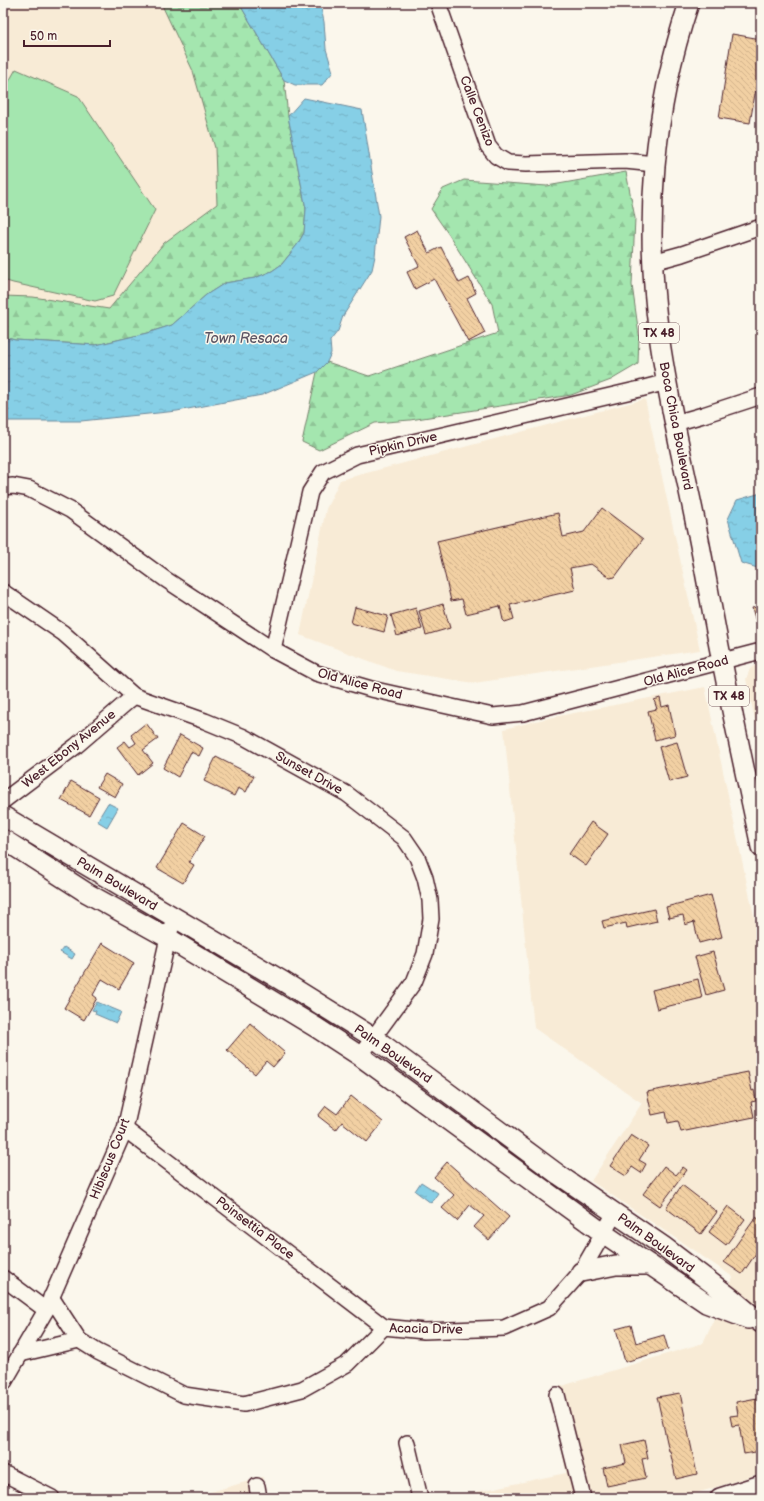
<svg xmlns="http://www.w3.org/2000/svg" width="764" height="1501" viewBox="0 0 764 1501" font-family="'Balsamiq Sans',sans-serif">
	<defs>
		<pattern id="forest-firs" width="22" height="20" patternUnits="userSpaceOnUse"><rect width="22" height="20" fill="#a4e6af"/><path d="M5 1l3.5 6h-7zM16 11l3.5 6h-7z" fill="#8fc597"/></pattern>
		<pattern id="water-ripples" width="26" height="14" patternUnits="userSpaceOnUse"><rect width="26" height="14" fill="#86cfe6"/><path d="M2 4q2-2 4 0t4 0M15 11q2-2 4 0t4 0" fill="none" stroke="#75b1c5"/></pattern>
		<pattern id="building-back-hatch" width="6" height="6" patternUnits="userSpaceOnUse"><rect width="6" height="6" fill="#f2d0a3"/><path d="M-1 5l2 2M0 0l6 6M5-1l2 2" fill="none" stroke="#d1b28c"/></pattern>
	</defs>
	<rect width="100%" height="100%" fill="#fbf7ec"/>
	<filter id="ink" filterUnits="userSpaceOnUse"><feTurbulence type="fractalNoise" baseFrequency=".025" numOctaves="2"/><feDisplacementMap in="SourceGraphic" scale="8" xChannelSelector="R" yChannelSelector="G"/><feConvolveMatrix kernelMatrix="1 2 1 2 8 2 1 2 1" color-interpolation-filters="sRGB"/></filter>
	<g filter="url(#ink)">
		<g fill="#f8ebd6">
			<polygon points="3,3 239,3 284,80 288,116 282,264 3,337"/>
			<polygon points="645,399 700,650 474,683 396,671 300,635 326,509 340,480"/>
			<polygon points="761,662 761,746 746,679 750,669"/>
			<polygon points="705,687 761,949 761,1473 681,1498 448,1498 566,1473 552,1389 703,1343 733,1277 591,1181 642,1103 534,1028 504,729 544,719"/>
			<polygon points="263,1477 267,1498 190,1498"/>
		</g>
		<g fill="url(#forest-firs)" stroke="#77826d">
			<polygon points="161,3 239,3 284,80 288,116 306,209 304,233 297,245 282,264 272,271 255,278 225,283 206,295 172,325 147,333 96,345 15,340 3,337 3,296 33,297 109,309 164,243 217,204 215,148 193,71"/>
			<polygon points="626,172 635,218 632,285 639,335 638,364 611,380 571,395 410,420 375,423 319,450 302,442 317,372 327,362 369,376 498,333 492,304 449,235 431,209 443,189 464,180 547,186"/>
		</g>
		<polygon fill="#a4e6af" stroke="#77826d" points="16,69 78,96 155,210 113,296 95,301 13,283 3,280 3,92"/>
		<g fill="url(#water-ripples)" stroke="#6e899b">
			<polygon points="239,3 320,3 324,22 326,49 333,72 322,85 295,85 284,80"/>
			<polygon points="304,98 362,110 379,216 375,256 372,270 343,316 338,331 330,341 331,353 327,362 317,372 262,395 177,411 81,421 3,421 3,337 15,340 96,345 147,333 172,325 206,295 225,283 255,278 272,271 282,264 297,245 304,233 306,209 288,116"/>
			<polygon points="761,493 761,569 741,563 728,519 737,500"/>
			<polygon points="108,803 118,808 107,827 97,821"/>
			<polygon points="64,947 75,954 72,959 60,952"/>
			<polygon points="97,1002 121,1012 116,1023 95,1014 96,1011 92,1010"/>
			<polygon points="421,1182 438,1193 431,1203 415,1191"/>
		</g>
		<g fill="url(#building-back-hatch)" stroke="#4a1f2b">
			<polygon points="732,34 761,39 761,59 750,123 719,118"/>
			<polygon points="417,230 429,253 441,247 459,283 469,278 476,293 467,298 485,333 468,342 434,279 415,289 407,272 419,266 404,237"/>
			<polygon points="602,508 643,539 615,577 610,578 591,564 570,568 575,590 510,605 514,619 505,622 503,620 500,606 466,614 462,599 451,601 437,541 558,513 563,537 584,532"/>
			<polygon points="443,604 450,628 426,635 419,611"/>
			<polygon points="761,606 761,624 757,625 752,608"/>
			<polygon points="355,607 388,616 384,632 351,623"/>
			<polygon points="416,608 422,629 397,636 391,615"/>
			<polygon points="660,698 662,707 669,705 675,735 655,740 648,711 657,709 654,700"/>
			<polygon points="146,723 158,739 143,750 153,763 138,775 117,747 125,741 130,747 136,743 131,735"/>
			<polygon points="180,735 203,748 199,756 191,752 178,777 163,768"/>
			<polygon points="677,742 687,777 669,782 659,747"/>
			<polygon points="216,757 254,776 246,792 238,788 234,796 204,781"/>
			<polygon points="105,774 122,784 115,797 97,787"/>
			<polygon points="71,781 99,797 89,815 61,800"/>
			<polygon points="591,822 608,834 586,866 569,854"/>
			<polygon points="184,823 205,836 189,862 194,865 183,883 157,868"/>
			<polygon points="711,895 722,937 699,943 694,922 685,925 683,915 669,918 666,907"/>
			<polygon points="654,909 657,921 627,928 626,923 604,928 602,921"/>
			<polygon points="102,943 134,963 119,989 102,979 93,995 97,998 84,1020 64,1008"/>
			<polygon points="713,952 724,990 706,995 695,957"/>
			<polygon points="698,979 702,998 657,1009 652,990"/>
			<polygon points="250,1023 285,1053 273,1067 266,1061 255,1074 227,1050"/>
			<polygon points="748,1072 752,1091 754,1090 756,1101 751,1102 754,1117 681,1132 678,1121 668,1123 666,1112 652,1115 647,1092"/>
			<polygon points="351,1096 383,1122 367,1142 342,1122 336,1130 318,1116 326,1106 337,1114"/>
			<polygon points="631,1135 648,1146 639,1160 646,1164 641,1173 632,1167 626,1176 610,1166"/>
			<polygon points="447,1162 509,1217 489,1240 474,1227 484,1216 470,1205 457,1221 442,1208 454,1195 434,1177"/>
			<polygon points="664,1166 676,1175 683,1167 687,1170 660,1206 643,1194"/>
			<polygon points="682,1185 717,1212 701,1234 666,1208"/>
			<polygon points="728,1206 745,1219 726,1245 709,1232"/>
			<polygon points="756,1217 761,1221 761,1246 742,1274 724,1262"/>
			<polygon points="631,1325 636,1343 664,1335 668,1349 625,1362 616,1329"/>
			<polygon points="680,1393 697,1474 676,1479 670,1451 669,1451 657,1397"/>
			<polygon points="757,1398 761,1419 761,1451 744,1454 739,1425 732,1426 730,1416 738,1415 736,1402"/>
			<polygon points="644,1440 648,1458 642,1459 646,1478 607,1486 603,1468 626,1463 622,1445"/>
			<polygon points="248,1493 249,1498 226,1498"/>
		</g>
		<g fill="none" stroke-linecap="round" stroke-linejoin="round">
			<defs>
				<g id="minor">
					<polyline points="438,3 488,146 496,156 508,163 526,164 625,161 655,164"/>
					<polyline points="653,262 682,254 761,227"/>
					<polyline points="675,423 703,415 761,396"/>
					<polyline points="3,487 13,486 29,489 70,510 165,579 273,650 316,673 371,689 470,711 493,716 523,713 761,651"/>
					<polyline points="3,592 63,633 134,696 205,721 244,737 347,794 404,838 417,857 425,878 430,900 431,919 425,954 414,982 360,1056"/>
					<polyline points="273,650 310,492 323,472 357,455 640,389 667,382"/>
					<polyline points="3,801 76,746 134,696"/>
					<polyline points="125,1129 384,1327"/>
					<polyline points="3,1278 46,1310"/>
					<polyline points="51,1297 79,1340 98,1352 184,1395 244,1404 302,1389 347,1364 384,1327 424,1331 504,1328 549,1308 581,1272 615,1213"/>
					<polyline points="20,1354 79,1340"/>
					<polyline points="3,1384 46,1310 125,1129 168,938 174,918"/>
					<polyline points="557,1395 583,1498"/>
					<polyline points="407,1443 420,1498"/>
					<polyline points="3,1473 52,1498"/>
					<polyline points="257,1486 259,1498"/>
				</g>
				<g id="major">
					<path d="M689,3C653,110 644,224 659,335C668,401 684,465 697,530C706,574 713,618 722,661C734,723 748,785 761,847"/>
					<polyline points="3,816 284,982 374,1038 559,1175 663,1246 730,1297 761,1323"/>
					<polyline points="3,839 87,893 168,938 317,1028 360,1056 603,1233 706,1303 748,1319"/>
					<polyline points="581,1272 616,1265 650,1265"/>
					<polyline points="720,1498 761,1485"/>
				</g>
			</defs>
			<use href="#minor" stroke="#4a1f2b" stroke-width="18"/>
			<use href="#major" stroke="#4a1f2b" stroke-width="22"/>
			<use href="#minor" stroke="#fbf7ec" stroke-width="15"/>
			<use href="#major" stroke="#fbf7ec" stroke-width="19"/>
		</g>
	</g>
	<g text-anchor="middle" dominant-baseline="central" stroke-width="3" stroke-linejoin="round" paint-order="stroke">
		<g fill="#fbf7ec" stroke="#7f6065" stroke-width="1">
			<rect x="639" y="323" width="40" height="20" rx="3"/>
			<rect x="709" y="686" width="40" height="20" rx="3"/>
		</g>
		<g font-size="12" font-weight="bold" fill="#4a1f2b">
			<text x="659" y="333">TX 48</text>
			<text x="729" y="696">TX 48</text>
		</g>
		<g font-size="13" fill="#4a1f2b" stroke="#fbf7ec">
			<text transform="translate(477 111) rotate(69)">Calle Cenizo</text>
			<text transform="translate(676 426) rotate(79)">Boca Chica Boulevard</text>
			<text transform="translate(403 444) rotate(-13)">Pipkin Drive</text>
			<text transform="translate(686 671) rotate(-15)">Old Alice Road</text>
			<text transform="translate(360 684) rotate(15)">Old Alice Road</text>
			<text transform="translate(69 749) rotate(-39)">West Ebony Avenue</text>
			<text transform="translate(309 773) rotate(29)">Sunset Drive</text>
			<text transform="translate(117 884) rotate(31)">Palm Boulevard</text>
			<text transform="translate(393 1054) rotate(35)">Palm Boulevard</text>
			<text transform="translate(110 1159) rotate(-68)">Hibiscus Court</text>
			<text transform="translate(255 1228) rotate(37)">Poinsettia Place</text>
			<text transform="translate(656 1243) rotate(36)">Palm Boulevard</text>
			<text transform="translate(426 1329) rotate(1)">Acacia Drive</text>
		</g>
		<g font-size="14" font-style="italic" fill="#5c5463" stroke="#fbf7ec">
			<text x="246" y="338">Town Resaca</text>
		</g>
	</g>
	<rect width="764" height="1501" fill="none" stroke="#fbf7ec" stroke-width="16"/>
	<rect x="8" y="8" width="748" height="1485" fill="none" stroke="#4a1f2b" stroke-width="1.5" filter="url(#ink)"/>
	<path d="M24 40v6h86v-6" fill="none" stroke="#4a1f2b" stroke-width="2"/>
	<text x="30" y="40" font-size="12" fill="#4a1f2b" stroke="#fbf7ec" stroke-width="3" paint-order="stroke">50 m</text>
</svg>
